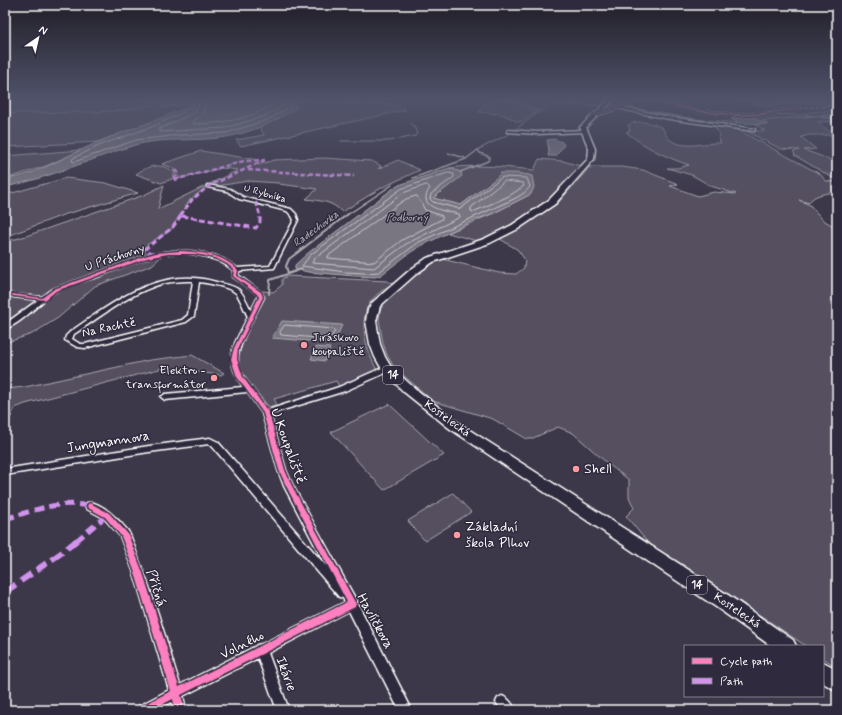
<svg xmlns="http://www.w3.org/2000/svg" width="842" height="715" viewBox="0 0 842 715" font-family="Mynerve,sans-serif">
	<rect width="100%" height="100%" fill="#3c3749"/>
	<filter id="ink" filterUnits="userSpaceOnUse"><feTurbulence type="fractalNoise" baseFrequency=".025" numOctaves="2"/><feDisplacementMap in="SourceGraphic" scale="8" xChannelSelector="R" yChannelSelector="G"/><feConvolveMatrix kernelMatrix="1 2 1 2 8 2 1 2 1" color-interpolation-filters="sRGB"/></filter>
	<g filter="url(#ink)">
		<g fill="#555060" stroke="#aaa8b0">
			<polygon points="5,99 222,99 166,107 197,103 152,122 97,142 5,147"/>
			<path d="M269,99H347L346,101C365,109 389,97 406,110L241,146L236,140L264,135L257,123Z"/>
			<polygon points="496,99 509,99 537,112 520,122 515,121 511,118 501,114 479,112 483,105"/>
			<polygon points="739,99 837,99 837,107 823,104 802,102 765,106"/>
			<path d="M837,110V118L805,115L837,119V121L818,122L832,134L837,135H809L801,137L816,149L804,150L831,160L837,165V192C828,193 813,194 809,203L799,200L810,205L823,220L837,228V667L823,658V646H806L727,593L648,543L626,516L634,508L629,497V480L608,464L573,433L558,427L531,439H527L493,419L433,401L394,367L387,355L383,343L379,320L380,310L386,301L419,273L430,265L442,259L499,273L516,274L524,268L525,260L518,250L500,239L557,204L590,167H622L643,170L678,184L670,186L698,196L714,192L736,194L711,186L692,175L667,168H678L689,165C665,157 645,147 626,132L630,131L628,125C637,119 652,123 661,127C665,130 665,135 668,138C682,151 704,142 721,143L719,139L720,135L714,126L710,124L730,127L740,131L820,174L826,181L834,182L831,177L794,155L795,154L793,152L799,150L781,149L746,131H765L756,125L767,124L753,118L766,114L800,115L809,112Z"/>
			<polygon points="81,150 46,166 5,179 5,156"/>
			<path d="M201,151L259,160L258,165L274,160L324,158L372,161L381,166L378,169L398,160L420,170L381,188L342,212C332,201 321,201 306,199L317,189L279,184V183L248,181L205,188L190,200L170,231L148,244L143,249C147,256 156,255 163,255L152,265L95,286L58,318L32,334L5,343V242L26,236L144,195L164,185L158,209L238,170L222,168L177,179L179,177L175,173L172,179L161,183L136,174C149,165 162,162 175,173L173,168L162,164Z"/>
			<path d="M539,159L563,161L580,166L547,201L510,225L477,241L448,233L494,213L531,194L501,173L494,180L461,205L432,198L446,188L461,172L449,168C477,164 505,167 534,170Z"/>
			<polygon points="66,178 106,183 138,193 63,215 5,237 5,195"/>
			<path d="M287,276L387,281L392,283C385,289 373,296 369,304C358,324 367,352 377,370L339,386L336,381L274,399L277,404L269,407C260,396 238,372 238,358C238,341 256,314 264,299L262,291L273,292L282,285V279Z"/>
			<polygon points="192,355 224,373 221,375 163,368 25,404 15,408 9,421 5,422 5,389 25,387 150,360"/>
			<polygon points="389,404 444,455 384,490 331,432"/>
			<polygon points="453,493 471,512 425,541 408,521"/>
		</g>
		<g fill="#797682" stroke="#afadb4">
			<path d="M153,99H294L296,108C276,121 251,133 226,137C197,142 163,137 135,145C92,158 50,178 5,187V179C38,175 71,153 101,141C132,128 164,118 195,104L160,107L171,101L167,100L146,102Z"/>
			<polygon points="735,118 753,118 768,124 740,123 731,119"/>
			<polygon points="554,139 562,142 564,145 556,156 548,156 549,151 547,140"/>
			<polygon points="449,168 461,172 462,176 433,198 461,205 494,180 501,173 516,173 529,175 532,176 534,187 531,194 494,213 472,221 421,246 411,252 381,275 375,277 354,276 308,272 295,269 295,265 308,253 391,190 399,185"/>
			<polygon points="282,321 342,325 334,343 272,338"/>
			<polygon points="316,347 330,348 325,361 311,359"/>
		</g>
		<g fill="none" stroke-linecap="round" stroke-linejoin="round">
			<g stroke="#c9c8cd" stroke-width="1">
				<polyline points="174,99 176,101 191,100 194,103 194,107 154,126 103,144 73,158 72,161 74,162 136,140 180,135 226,133 267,120 290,107 290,99"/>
				<polyline points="198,99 199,106 194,113 159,129 159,132 225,128 265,116 284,105 285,99"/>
				<path d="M205,99C206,110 202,116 193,121L194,124C220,124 260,118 279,99"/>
				<polygon points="448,173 454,174 454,177 431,194 430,199 433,202 460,209 502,177 527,178 530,187 524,193 516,198 419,242 379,272 365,273 345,272 302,266 310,255 401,189"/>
				<polygon points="505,181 523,183 524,186 509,196 473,212 471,211 471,208"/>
				<path d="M427,185L430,188C415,208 445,211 459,214L460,217L406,244L374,268L312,263L314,259L403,193Z"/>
				<polygon points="417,196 425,210 442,216 442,219 402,240 374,262 328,258 328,256 400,203 406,199"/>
				<polygon points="285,325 333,329 335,331 330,339 281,335 280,332"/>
			</g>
			<g stroke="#afadb4" stroke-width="1">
				<polyline points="514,99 542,112"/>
				<polyline points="553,104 620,106"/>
				<polyline points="627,107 696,119 741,123"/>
				<polyline points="5,113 97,112 126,110 173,100"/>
				<polyline points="760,121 837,114"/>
				<polyline points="341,141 389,141 415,136 417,134 414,126 411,124"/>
				<polyline points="477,150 507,135 558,99"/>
			</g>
			<g stroke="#afadb4" stroke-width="1.5">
				<polyline points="448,153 465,158"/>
				<polyline points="460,172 488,161 490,157 480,153 478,150"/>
				<polyline points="413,178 466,159 479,149"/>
				<polyline points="347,215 392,185"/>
			</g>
			<g stroke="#afadb4" stroke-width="2">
				<polyline points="288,273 286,266 289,259 348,214"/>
				<polyline points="269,294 270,280 302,269"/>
			</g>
			<defs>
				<g id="street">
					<polygon points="639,99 649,99 700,110 735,114 762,113 799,107 801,108 762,115 735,116 700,112 643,100 621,107 669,117 755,129 754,131 669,119 621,109 620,108 595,116 592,115"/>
					<polygon points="508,130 537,132 584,130 586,131 584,132 537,134 507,132"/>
					<path d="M207,185L230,189L243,197L291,209L296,214L298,220L274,268L239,271L238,275L261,292L264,297C258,310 236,347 238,360C240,379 257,395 268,410L339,387L384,367H387L391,369L390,371L345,391L270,414L286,470L293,486L356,600L412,710H399L349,611L268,653L289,710H277L258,658L183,696L186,710H174L172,702L156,710H137L139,706L169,690L134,573L120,536L104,518L87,509L85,506L87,503C99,499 121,522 128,531C133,540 136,553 140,563C156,602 167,644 180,685L256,646L257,645L262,644L345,602L343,598L339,597L212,446L209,444L149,452L5,475V469L149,446L210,438L218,442L326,566L284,486L278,470L262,413L247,392L165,400L161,397L165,394L243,387C222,357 234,346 248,317C244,309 241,300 236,293C230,287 207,283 199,282L194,316L186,322L85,348L77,347L65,340L66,336L70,332C114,302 160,265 216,282C223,284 233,285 239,290C244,295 248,304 251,311L258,297L257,294L233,277V270C213,253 180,251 155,256C136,261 118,269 100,276C88,280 68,285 57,291C40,301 23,323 5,329V324L38,300L13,297L11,296L10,295L11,294L42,297L53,289L144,256C174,248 213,247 237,268L270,266L294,220L292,216L287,211L239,199L227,191L207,187ZM187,281H193L188,315L182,320L85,344H80L72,339L74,334C103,315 131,292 165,283C172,282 180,281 187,281Z"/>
					<path d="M502,696C508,698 513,704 515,710H501L496,702L498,698Z"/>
				</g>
				<g id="primary">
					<polygon points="610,99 615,99 586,127 595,149 594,159 555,204 518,229 490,243 433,262 416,274 380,306 376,321 380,344 385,357 391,367 412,386 457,422 728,595 793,640 796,646 771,646 716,607 449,428 404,392 383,371 375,357 370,344 366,321 368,309 373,302 410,270 427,258 484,239 512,225 549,200 588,159 589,149 580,127"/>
					<polygon points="823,662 837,669 837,691 823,683"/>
				</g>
			</defs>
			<use href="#street" stroke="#fff" stroke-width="3"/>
			<use href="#primary" stroke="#fff" stroke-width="3"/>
			<use href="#street" fill="#2f2a3d" fill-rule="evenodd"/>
			<use href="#primary" fill="#2f2a3d" fill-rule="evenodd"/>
			<polyline stroke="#d193ec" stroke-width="2" stroke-dasharray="3.5 2" stroke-linecap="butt" points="799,108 837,106"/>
			<g stroke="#d193ec" stroke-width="2.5" stroke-dasharray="5 2.5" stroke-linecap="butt">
				<polyline points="248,170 354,176"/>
				<polyline points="174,180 244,161 265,160"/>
				<polyline points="174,180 178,172 175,170"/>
				<polyline points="256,202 260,215"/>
				<polyline points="181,215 192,200 209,186 265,160"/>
			</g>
			<g stroke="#d193ec" stroke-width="3" stroke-dasharray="6 3" stroke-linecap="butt">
				<polyline points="182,216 256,228 260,222 260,214"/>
				<polyline points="154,253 148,252 145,249 173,227 182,214"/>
			</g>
			<g stroke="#d193ec" stroke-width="5" stroke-dasharray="10 5" stroke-linecap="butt">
				<path d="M5,519C35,510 59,500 90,506"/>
				<polyline points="76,541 107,515"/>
			</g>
			<polyline stroke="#d193ec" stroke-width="6" stroke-dasharray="13 6" stroke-linecap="butt" points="5,592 64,551 77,540"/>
			<defs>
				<g id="cycleway">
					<path d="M640,99H648C676,105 706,113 735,114C757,115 778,111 799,107L800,108L762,115L735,116L700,112L643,100L595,115H593Z"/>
					<path d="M180,251C201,252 223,254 238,270L237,276L261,292L263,297L238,348L237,359L243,377L269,413L285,470L292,486L356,604L355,607L181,695L185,710H175L173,699L152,710H138L140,707L171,691L135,573L121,536L105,517L88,508L87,506L88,504L90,503L92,504L109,513L128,534L143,573L179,687L347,602L286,486L279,470L263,413L237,377L231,359L234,348L259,297L257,294L234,277L233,276L234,270L227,264L217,259L206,256L194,254H168L147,258L56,291L45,300L13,296L11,295L13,294L42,298L54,289L145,256L156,253Z"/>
				</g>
			</defs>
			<use href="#cycleway" stroke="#2f2a3d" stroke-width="3"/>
			<use href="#cycleway" fill="#ff80c0" fill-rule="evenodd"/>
		</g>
	</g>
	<linearGradient id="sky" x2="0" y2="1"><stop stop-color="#211e28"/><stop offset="0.5" stop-color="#50536a"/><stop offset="1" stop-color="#50536a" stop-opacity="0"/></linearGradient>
	<rect width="842" height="199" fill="url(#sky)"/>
	<g fill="#ff9aa2" stroke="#2f2a3d" stroke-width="1.5">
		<circle cx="304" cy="345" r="4"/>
		<circle cx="214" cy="378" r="4"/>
		<circle cx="576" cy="469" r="4"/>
		<circle cx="457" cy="535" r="4"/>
	</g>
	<g text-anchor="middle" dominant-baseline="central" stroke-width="3" stroke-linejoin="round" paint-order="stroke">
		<g font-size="10" fill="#fff" stroke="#2f2a3d">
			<text transform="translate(265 194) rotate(16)">U Rybníka</text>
		</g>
		<g font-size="11" font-style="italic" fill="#b5b4ba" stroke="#2f2a3d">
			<text x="407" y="218">Podborný</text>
			<text transform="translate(316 229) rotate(-36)">Radechovka</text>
		</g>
		<g fill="#2f2a3d" stroke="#c1bfc5" stroke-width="1">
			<rect x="383" y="366" width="20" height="18" rx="3"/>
			<rect x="687" y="576" width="20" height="18" rx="3"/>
		</g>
		<g font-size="11" font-weight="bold" fill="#fff">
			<text x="393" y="375">14</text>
			<text x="697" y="585">14</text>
		</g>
		<g font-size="12" fill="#fff" stroke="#2f2a3d">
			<text transform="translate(115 258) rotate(-19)">U Práchovny</text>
			<text transform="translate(109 328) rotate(-12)">Na Rachtě</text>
			<text transform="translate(447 419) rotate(36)">Kostelecká</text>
			<text transform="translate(737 611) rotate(34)">Kostelecká</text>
		</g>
		<g font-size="12" fill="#fff" stroke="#2f2a3d" text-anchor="start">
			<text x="312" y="338">Jiráskovo<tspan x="312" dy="14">koupaliště</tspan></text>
			<text x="206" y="371" text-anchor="end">Elektro -<tspan x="206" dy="14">transformátor</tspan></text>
		</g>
		<g font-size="14" fill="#fff" stroke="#2f2a3d">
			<text transform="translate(108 442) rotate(-9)">Jungmannova</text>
			<text transform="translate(288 446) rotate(70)">U Koupaliště</text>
			<text transform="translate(156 588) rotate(72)">Příčná</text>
			<text transform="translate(375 621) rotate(61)">Havlíčkova</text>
			<text transform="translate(242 645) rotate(-27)">Volného</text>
			<text transform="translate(286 674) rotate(70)">Ikárie</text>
		</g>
		<g font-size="14" fill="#fff" stroke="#2f2a3d" text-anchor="start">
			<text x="584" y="469">Shell</text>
			<text x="465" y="527">Základní<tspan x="465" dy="16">škola Plhov</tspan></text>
		</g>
	</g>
	<rect width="842" height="715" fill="none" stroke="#2f2a3d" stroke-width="20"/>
	<rect x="10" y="10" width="822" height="695" fill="none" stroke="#fff" stroke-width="1.5" filter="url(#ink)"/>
	<rect x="684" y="645" width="140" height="52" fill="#2f2a3d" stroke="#827f8b"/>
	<rect x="692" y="658" width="20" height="6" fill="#ff80c0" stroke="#827f8b"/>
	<text x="720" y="665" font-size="12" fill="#ffffff">Cycle path</text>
	<rect x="692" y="678" width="20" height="6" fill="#d193ec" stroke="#827f8b"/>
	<text x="720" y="685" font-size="12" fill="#ffffff">Path</text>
	<g transform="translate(38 38) rotate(34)" stroke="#2f2a3d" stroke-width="3" paint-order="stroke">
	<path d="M0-3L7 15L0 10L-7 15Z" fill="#ffffff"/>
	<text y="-6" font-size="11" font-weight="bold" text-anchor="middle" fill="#ffffff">N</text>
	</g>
</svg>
